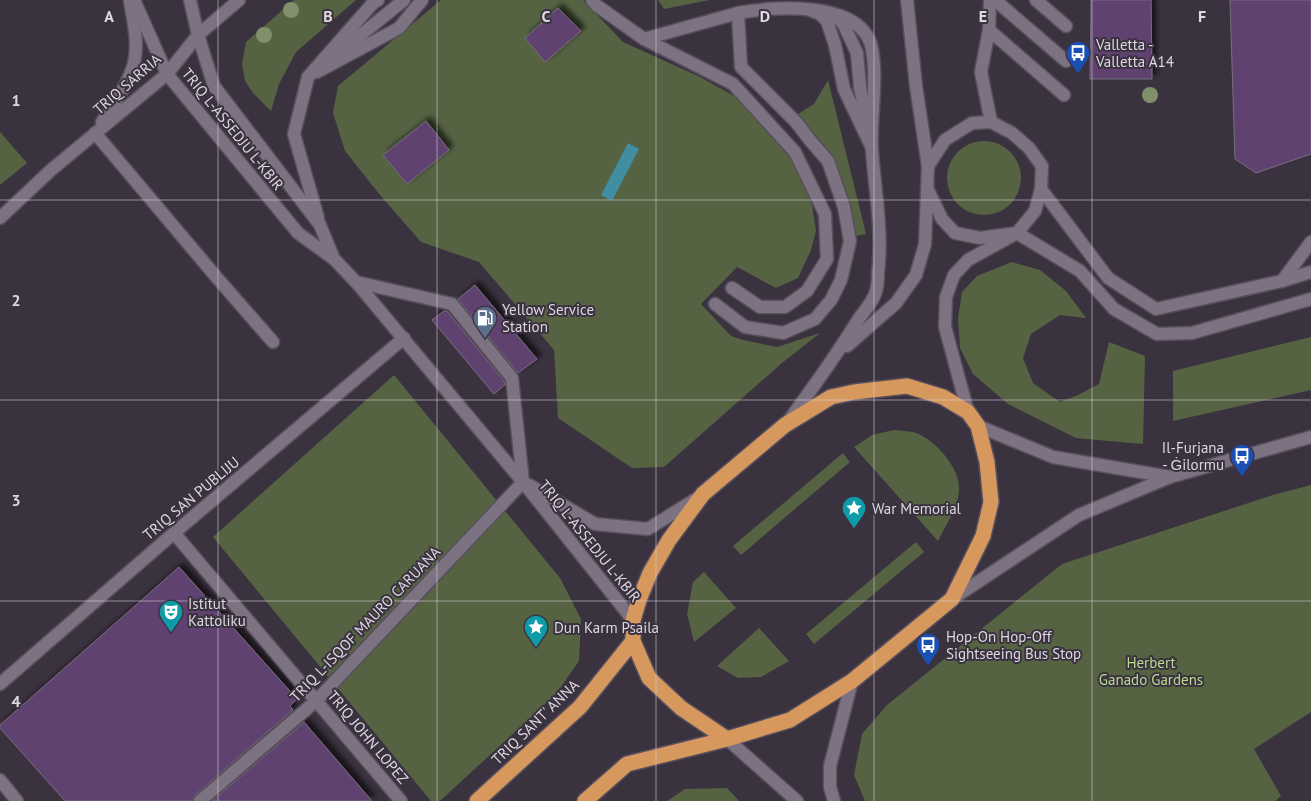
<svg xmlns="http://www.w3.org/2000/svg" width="1311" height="801" viewBox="0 0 1311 801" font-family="'PT Sans',sans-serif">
	<defs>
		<filter id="shadow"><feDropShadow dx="4.5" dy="-4.5" stdDeviation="2.5" flood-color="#0009"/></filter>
	</defs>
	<rect width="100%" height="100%" fill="#3b3240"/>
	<g fill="#556343">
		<polygon points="294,0 356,0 296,52 279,84 271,111 253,93 245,81 242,64 246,42"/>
		<polygon points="441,0 583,0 623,42 698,76 756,108 795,162 811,198 816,231 811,250 798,278 776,288 737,267 701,304 731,336 743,340 777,347 820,333 782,363 664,467 632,468 558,418 554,350 479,262 421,242 380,195 345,151 333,113 338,86"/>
		<polygon points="658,0 710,0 664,9"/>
		<polygon points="828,80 866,234 856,236 847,193 833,156 798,114 814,104"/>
		<polygon points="0,132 27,163 0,185"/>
		<circle cx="984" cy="178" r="37"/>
		<polygon points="1012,262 1040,270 1066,291 1086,318 1060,315 1031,334 1023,358 1033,383 1060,402 1078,395 1099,384 1109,342 1145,356 1143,444 1076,438 1008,404 973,374 960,348 958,318 962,292 977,276"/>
		<polygon points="1311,337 1311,390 1173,421 1173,371"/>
		<polygon points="394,375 560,578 581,619 579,661 556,694 440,801 431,801 213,537"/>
		<path d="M894,430C900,431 907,431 913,432C933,437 958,466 959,486C960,506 946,524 938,541L854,447L872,435Z"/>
		<polygon points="843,453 850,462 741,555 733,546"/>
		<polygon points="1311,485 1311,712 1254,749 1281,796 1275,801 865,801 854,775 862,734 887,705 1062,564 1273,495"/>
		<polygon points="916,542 924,552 814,644 806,634"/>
		<polygon points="704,572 736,608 694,642 687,614 693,582"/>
		<polygon points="759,628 789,661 761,677 738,678 717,666"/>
		<polygon points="727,788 739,801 667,801 685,789"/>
	</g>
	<polygon fill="#418da1" points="628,143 639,149 612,201 601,195"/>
	<g fill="#5f4270" stroke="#776d7e" filter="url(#shadow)">
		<polygon points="1091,0 1151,0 1152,79 1090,79"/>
		<polygon points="1230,0 1311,0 1311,154 1256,173 1235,159"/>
		<polygon points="558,8 581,31 545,62 525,38"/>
		<polygon points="426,121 449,150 407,184 383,155"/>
		<polygon points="475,285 537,359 518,373 458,299"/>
		<polygon points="444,311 447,311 504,381 505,385 494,394 432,320"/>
		<polygon points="179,567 297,699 290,706 293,710 195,795 192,801 65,801 0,728 0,725"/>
		<polygon points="304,722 372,801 212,801"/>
	</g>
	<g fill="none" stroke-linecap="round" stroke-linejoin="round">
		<defs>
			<g id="minor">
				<polyline points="134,0 167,74 298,233 334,259 356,282 523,482 633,620"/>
				<polyline points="190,0 198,35 214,86 320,225 334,259"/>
				<polyline points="592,0 596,5 644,39 733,84 795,152 825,214 827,259 807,291 785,307 760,307 732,288"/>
				<polyline points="990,0 989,30 981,72 991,122"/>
				<polyline points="995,0 1066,61"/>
				<polyline points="1036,0 1066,26"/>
				<polyline points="812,11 820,14 827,21 835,45 844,89 871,146"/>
				<polyline points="836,16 844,25 857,53 860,87 868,129"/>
				<polyline points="989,30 1064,95"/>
				<polyline points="644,39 738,13"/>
				<polyline points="336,55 404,0"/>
				<polyline points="317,72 399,28 422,0"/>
				<path d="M102,122C114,103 128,85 134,63C139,44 133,20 130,1"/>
				<polyline points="95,133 218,279 273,342"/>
				<polyline points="928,166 945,140 972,123 991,122"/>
				<polyline points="1041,189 1108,278 1156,309 1282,281 1311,272"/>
				<polyline points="928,190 942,219 955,233 980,238 1017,233 1080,271 1114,309 1157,334 1192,333 1311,299"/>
				<polyline points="0,218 51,170 167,74 198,35 239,0"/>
				<polyline points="318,218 294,134 308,77 373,3 378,0"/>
				<polyline points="1282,281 1311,242"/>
				<polyline points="356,282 452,304 512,378 523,482"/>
				<path d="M715,304L745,327L783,333L815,319L831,300L841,280L850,241L844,207L828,161L809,139L796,122L741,67L738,13C774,6 863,0 872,49C878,83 870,117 872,151C875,191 883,232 878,272C878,278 878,285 876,291C874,301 864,311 858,320C836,356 812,389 787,423"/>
				<polyline points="847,346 896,303 916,275 925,244 928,166 916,86 907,0"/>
				<polyline points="968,412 945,327 946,297 954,275 968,260 1017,233 1035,211 1041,189 1042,166 1029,148 1012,133 991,122"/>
				<polyline points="978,426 1053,457 1170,477"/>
				<polyline points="529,485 595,524 648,529 699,497"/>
				<polyline points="174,533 401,801"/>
				<polyline points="952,599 1079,515 1170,477 1311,437"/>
				<polyline points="0,684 174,533 404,338"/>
				<polyline points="727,739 797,801"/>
				<polyline points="0,780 17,801"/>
				<polyline points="200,801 316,701 523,482"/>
				<polyline points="834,801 830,787 830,766 852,681"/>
			</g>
			<g id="highway">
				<polyline points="477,801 580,707 633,641"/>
				<polyline points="585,801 627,764 727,739 790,720 852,681 952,599 983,536 991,502 987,462 978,426 968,412 943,397 907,386 854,392 831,397 785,425 703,494 669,540 650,573 639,600 633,620 633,641 649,678 681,708 727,739"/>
			</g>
		</defs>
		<use href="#minor" stroke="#574f5b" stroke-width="15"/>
		<use href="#highway" stroke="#574f5b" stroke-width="18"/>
		<use href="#minor" stroke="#7c7282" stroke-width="12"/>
		<use href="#highway" stroke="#d6985d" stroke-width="15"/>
	</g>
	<g fill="#80906a">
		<circle cx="291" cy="10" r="8"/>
		<circle cx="264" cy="35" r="8"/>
		<circle cx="1150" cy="95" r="8"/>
	</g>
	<path fill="none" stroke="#ded8e1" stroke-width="1" stroke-opacity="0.55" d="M218,0V801M437,0V801M656,0V801M874,0V801M1092,0V801M0,200H1311M0,400H1311M0,601H1311"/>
	<defs>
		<symbol id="bus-pin" viewBox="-11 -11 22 30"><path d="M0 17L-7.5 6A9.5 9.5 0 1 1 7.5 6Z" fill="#1a4fb4" stroke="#3b3240"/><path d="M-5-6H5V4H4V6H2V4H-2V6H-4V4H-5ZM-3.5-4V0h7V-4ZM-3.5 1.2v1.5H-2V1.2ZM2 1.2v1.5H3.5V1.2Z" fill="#fff"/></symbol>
		<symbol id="fuel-pin" viewBox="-11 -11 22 30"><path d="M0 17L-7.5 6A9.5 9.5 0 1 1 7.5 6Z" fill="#5c6f8a" stroke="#3b3240"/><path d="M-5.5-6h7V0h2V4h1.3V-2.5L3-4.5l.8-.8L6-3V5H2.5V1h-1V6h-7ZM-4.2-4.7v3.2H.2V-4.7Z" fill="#fff"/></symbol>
		<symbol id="sight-pin" viewBox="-11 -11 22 30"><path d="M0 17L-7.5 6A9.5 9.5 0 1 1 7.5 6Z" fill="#0f9aa8" stroke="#3b3240"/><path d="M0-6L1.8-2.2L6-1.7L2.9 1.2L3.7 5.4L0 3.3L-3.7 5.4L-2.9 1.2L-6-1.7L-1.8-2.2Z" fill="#fff"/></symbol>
		<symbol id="theatre-pin" viewBox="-11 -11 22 30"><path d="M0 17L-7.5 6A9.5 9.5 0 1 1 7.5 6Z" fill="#0f9aa8" stroke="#3b3240"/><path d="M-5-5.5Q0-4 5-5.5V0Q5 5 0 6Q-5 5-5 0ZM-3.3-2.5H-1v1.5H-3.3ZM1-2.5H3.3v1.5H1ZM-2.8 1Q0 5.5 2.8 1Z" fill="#fff"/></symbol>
	</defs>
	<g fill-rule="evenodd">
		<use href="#bus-pin" x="1064" y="39" width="28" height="38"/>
		<use href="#fuel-pin" x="471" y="304" width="28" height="38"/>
		<use href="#bus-pin" x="1228" y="442" width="28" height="38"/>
		<use href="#sight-pin" x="840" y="494" width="28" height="38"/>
		<use href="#theatre-pin" x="157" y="598" width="28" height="38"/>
		<use href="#sight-pin" x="522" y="613" width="28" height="38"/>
		<use href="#bus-pin" x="914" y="631" width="28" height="38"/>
	</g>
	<g text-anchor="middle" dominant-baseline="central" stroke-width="4" stroke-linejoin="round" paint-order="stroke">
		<g font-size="15" fill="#ded8e1" stroke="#3b3240" text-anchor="start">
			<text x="1096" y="44">Valletta -<tspan x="1096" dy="17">Valletta A14</tspan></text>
			<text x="502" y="309">Yellow Service<tspan x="502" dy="17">Station</tspan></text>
			<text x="1224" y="447" text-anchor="end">Il-Furjana<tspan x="1224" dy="17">- Ġilormu</tspan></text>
			<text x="872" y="508">War Memorial</text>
			<text x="188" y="603">Istitut<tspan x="188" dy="17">Kattoliku</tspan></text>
			<text x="554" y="627">Dun Karm Psaila</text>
			<text x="946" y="636">Hop-On Hop-Off<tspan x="946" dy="17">Sightseeing Bus Stop</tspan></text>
		</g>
		<g font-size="15" fill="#ded8e1" stroke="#3b3240">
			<text transform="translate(127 84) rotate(-41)">TRIQ SARRIA</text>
			<text transform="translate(233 129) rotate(51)">TRIQ L-ASSEDJU L-KBIR</text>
			<text transform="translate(191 498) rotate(-40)">TRIQ SAN PUBLIJU</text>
			<text transform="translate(590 541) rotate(51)">TRIQ L-ASSEDJU L-KBIR</text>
			<text transform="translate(365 624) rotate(-46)">TRIQ L-ISQOF MAURO CARUANA</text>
			<text transform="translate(535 722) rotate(-44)">TRIQ SANT' ANNA</text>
			<text transform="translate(368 737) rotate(50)">TRIQ JOHN LOPEZ</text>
		</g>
		<g font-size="15" fill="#b9dc8d" stroke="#3b3240">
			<text x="1151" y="662">Herbert<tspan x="1151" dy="17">Ganado Gardens</tspan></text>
		</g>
	</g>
	<g font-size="16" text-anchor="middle" font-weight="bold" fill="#ded8e1" stroke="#3b3240" stroke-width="4" stroke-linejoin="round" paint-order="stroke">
		<text x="109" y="22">A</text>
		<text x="328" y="22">B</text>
		<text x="546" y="22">C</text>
		<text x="765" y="22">D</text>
		<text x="983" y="22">E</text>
		<text x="1202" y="22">F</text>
		<text x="16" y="106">1</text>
		<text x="16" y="306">2</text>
		<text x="16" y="506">3</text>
		<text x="16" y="707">4</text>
	</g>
</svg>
